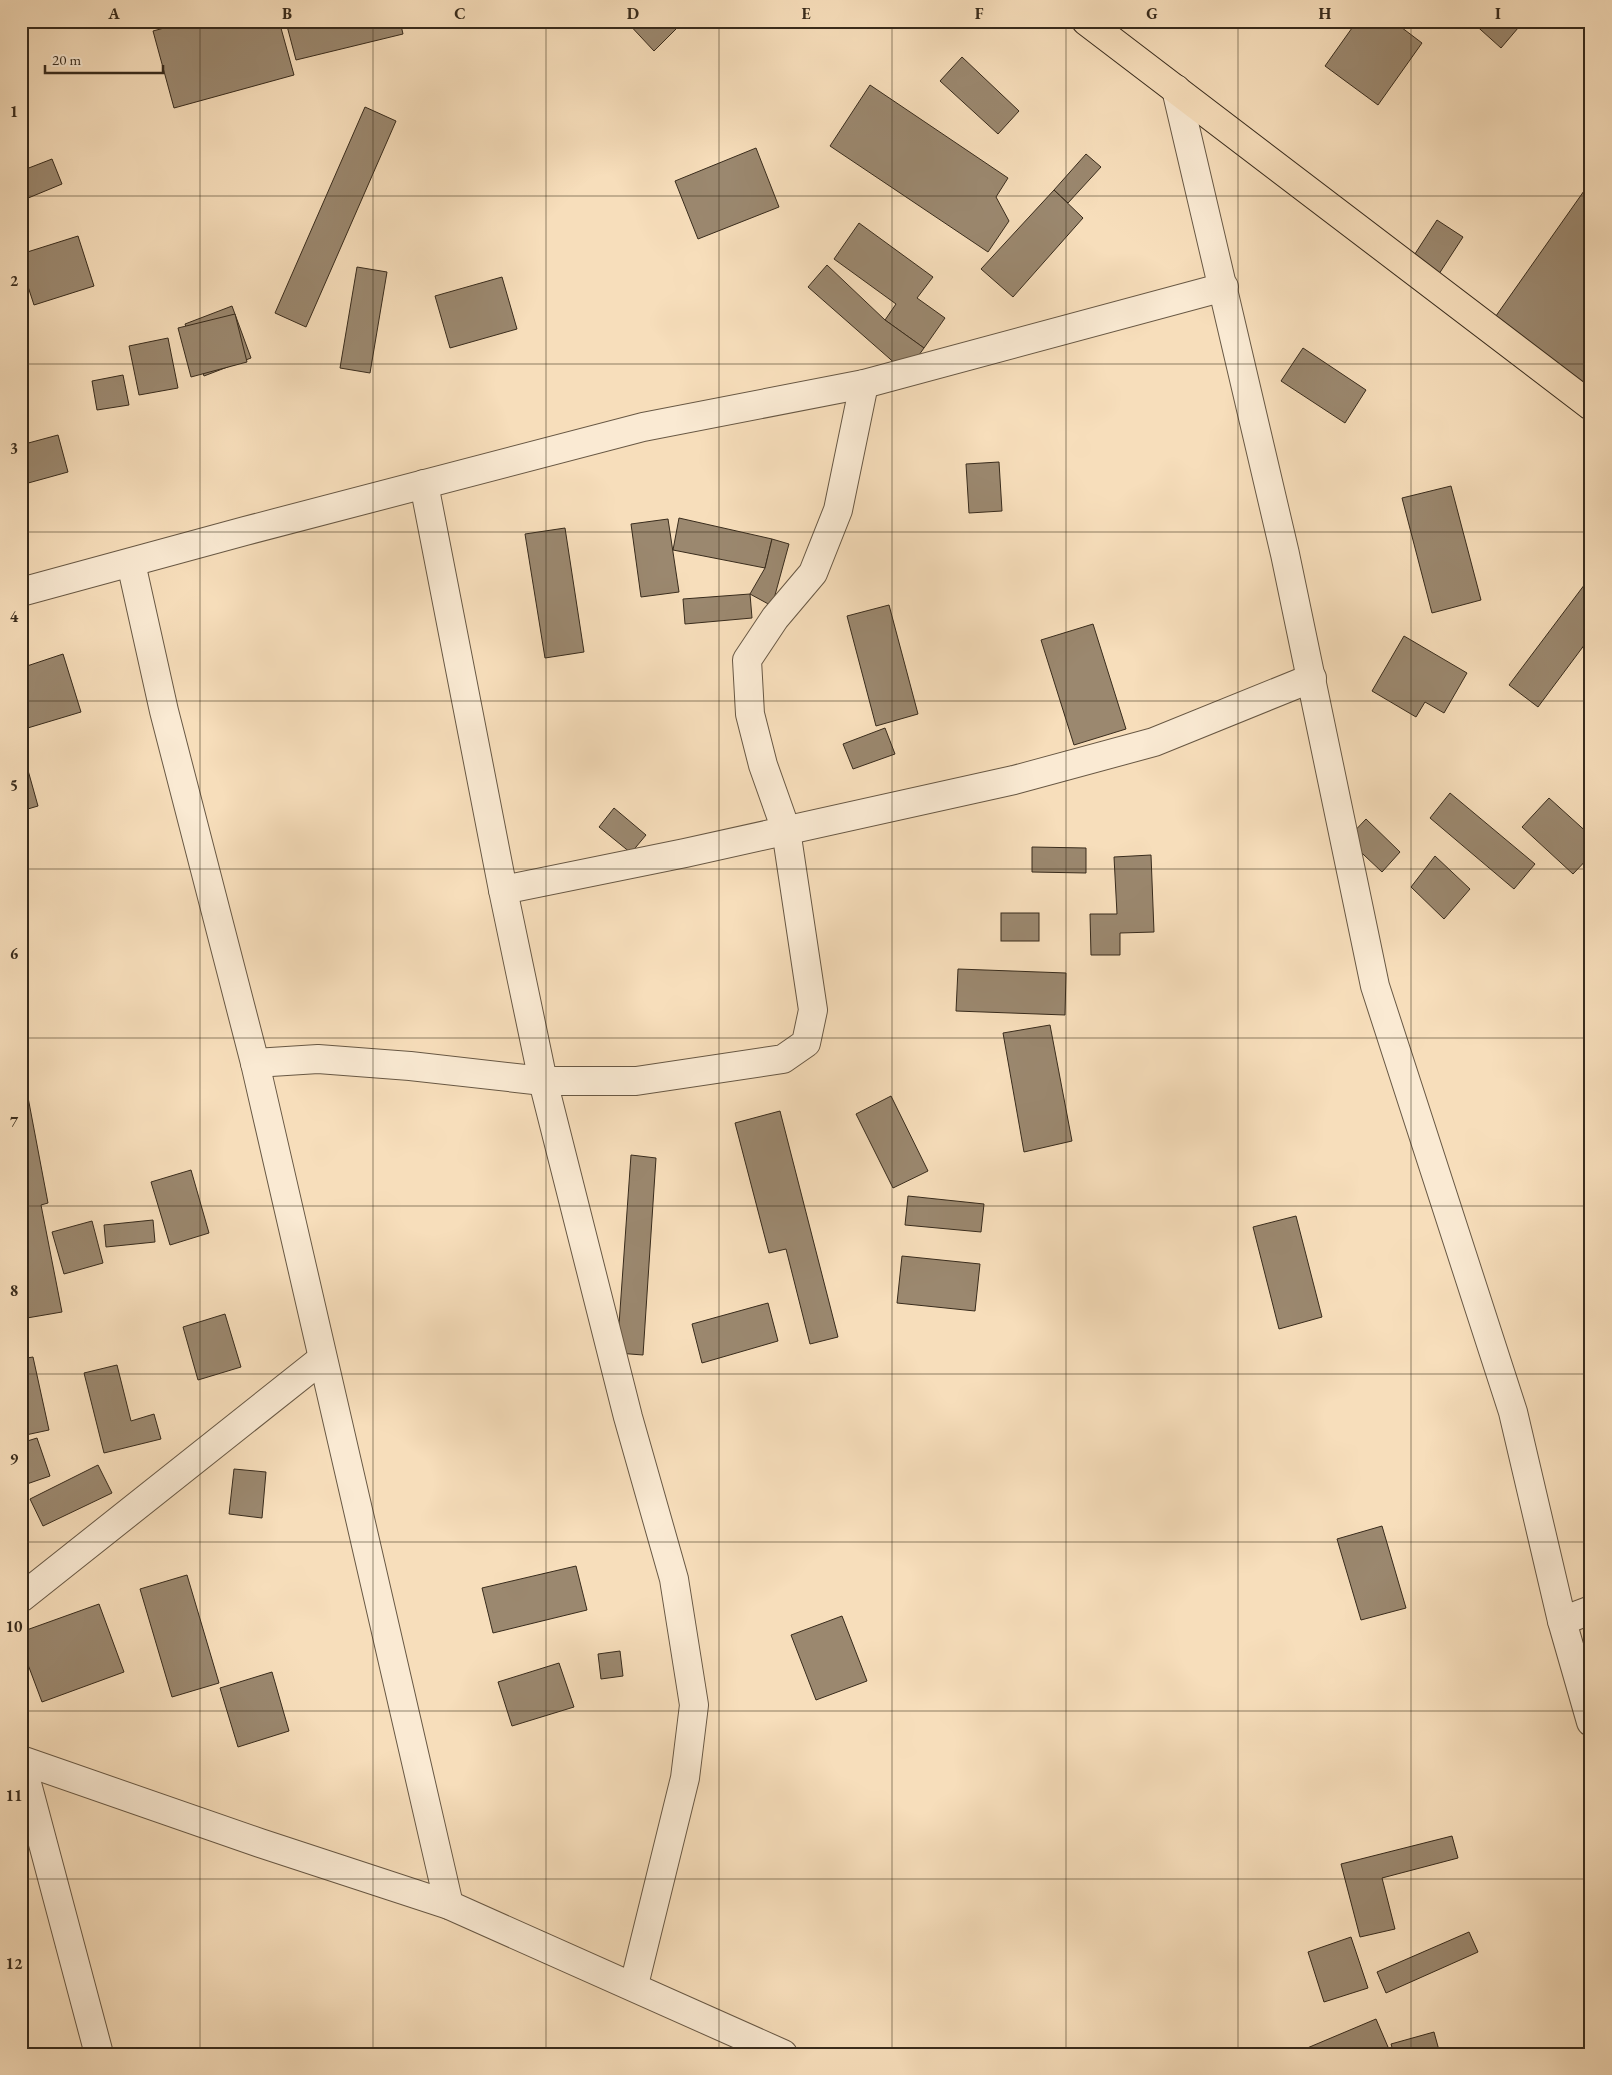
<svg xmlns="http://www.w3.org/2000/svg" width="1612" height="2075" viewBox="0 0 1612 2075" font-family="'EB Garamond',serif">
	<rect width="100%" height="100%" fill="#f7debb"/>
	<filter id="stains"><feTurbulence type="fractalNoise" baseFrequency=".004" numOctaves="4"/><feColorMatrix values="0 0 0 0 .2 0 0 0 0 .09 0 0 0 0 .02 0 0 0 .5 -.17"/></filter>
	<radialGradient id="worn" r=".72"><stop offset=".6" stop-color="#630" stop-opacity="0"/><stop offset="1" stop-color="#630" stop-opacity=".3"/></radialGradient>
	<g fill="#9b886f" stroke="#382b1c">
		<polygon points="190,21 279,21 294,75 174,108 153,31"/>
		<polygon points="307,21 400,21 403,34 296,60 287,26"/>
		<polygon points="626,21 684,21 654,51"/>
		<polygon points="1357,21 1393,21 1422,43 1378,105 1325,66"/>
		<polygon points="1471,21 1524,21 1501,48"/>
		<polygon points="962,57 1019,111 998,134 940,81"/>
		<polygon points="870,85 1008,178 996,197 1009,221 988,252 830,146"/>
		<polygon points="365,107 396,121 306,327 275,313"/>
		<polygon points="756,148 779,207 698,239 675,181"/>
		<polygon points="1086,154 1101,167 1068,203 1054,190"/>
		<polygon points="52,159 62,184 21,201 21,171"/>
		<polygon points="1591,181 1591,394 1491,323"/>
		<polygon points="1054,190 1083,218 1013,297 981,269"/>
		<polygon points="1437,220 1463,237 1437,277 1411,260"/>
		<polygon points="859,223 933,277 917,298 945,318 924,348 885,320 896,304 834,259"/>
		<polygon points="78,236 94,286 34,305 21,265 21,254"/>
		<polygon points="827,265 885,320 924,348 906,373 808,287"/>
		<polygon points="357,267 387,272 370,373 340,368"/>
		<polygon points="502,277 517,329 450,348 435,296"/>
		<polygon points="232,306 251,358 204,376 185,324"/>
		<polygon points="235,314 247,362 191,377 178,328"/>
		<polygon points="168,338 178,388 139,395 129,346"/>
		<polygon points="1303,348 1366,390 1345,423 1281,381"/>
		<polygon points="123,375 129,405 97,410 92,381"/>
		<polygon points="58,435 68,472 21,485 21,445"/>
		<polygon points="999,462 1002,511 969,513 966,464"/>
		<polygon points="1451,486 1481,600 1432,613 1402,498"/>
		<polygon points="679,518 772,539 765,568 673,550"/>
		<polygon points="668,519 679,592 641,597 631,524"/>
		<polygon points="565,528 584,652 545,658 525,534"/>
		<polygon points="772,539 789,544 772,606 750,594 765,568"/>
		<polygon points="1591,576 1591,636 1538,707 1509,685"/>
		<polygon points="750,594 752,618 685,624 683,599"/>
		<polygon points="889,605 918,714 876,726 847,616"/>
		<polygon points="1093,624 1126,729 1074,745 1041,640"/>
		<polygon points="1404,636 1467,673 1444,713 1425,702 1416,717 1372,691"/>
		<polygon points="63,654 81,712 21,730 21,668"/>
		<polygon points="885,728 895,754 853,769 843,744"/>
		<polygon points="21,756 24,756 38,806 21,811"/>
		<polygon points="1450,793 1535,864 1514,889 1430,818"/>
		<polygon points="1549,798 1591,836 1591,855 1573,874 1522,827"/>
		<polygon points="614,808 646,835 631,853 599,827"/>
		<polygon points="1366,819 1400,852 1382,872 1347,839"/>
		<polygon points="1032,847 1086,848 1086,873 1032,872"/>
		<polygon points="1151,855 1154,932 1120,933 1120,955 1091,955 1090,914 1117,914 1114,857"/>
		<polygon points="1435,856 1470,889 1444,919 1411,887"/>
		<rect x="1001" y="913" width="38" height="28"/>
		<polygon points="958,969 1066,973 1065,1015 956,1011"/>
		<polygon points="1050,1025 1072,1141 1024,1152 1003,1033"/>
		<polygon points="27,1092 48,1203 41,1205 62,1312 21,1319 21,1093"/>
		<polygon points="891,1096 928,1171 893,1188 856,1114"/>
		<polygon points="780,1111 838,1337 810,1344 786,1249 769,1253 735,1123"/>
		<polygon points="631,1155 656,1158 643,1355 617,1353"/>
		<polygon points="191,1170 209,1233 170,1245 151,1182"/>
		<polygon points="908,1196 984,1204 981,1232 905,1225"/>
		<polygon points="1296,1216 1322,1317 1279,1329 1253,1227"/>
		<polygon points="153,1220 155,1242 106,1247 104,1225"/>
		<polygon points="92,1221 103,1263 64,1274 52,1232"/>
		<polygon points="902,1256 980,1264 975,1311 897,1303"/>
		<polygon points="768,1303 778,1341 702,1363 692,1324"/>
		<polygon points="225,1314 241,1367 198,1380 183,1327"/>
		<polygon points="33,1357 49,1430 21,1436 21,1359"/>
		<polygon points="117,1365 131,1421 154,1414 161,1439 104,1453 84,1373"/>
		<polygon points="37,1438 50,1476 21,1486 21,1443"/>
		<polygon points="98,1465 112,1493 43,1526 30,1499"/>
		<polygon points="234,1469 266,1472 262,1518 229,1514"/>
		<polygon points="1382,1526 1406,1608 1361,1620 1337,1539"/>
		<polygon points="576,1566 587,1610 493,1633 482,1588"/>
		<polygon points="187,1575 219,1683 172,1697 140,1589"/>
		<polygon points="99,1604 124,1672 42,1702 21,1646 21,1632"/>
		<polygon points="842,1616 867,1681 816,1700 791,1635"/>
		<polygon points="620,1651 623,1676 601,1679 598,1654"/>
		<polygon points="559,1663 574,1707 512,1726 498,1682"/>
		<polygon points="272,1672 289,1731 238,1747 220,1688"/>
		<polygon points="1452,1836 1458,1858 1382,1878 1395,1929 1360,1937 1341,1864"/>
		<polygon points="1469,1932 1478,1952 1386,1993 1377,1972"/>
		<polygon points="1351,1937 1368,1988 1324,2002 1308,1952"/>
		<polygon points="1376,2019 1388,2047 1371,2054 1293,2054"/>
		<polygon points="1434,2032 1440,2054 1394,2054 1391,2044"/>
	</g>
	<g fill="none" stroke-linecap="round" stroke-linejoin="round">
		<defs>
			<g id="minor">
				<polyline points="1176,89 1285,554 1375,986 1513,1412 1562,1621 1591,1722"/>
				<polyline points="424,484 503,890 543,1081 628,1417 674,1579 694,1705 685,1778 634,1985"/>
				<polyline points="131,563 164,711 255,1063 449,1905"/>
				<polyline points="21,592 245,531 643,427 864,384 1224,287"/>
				<polyline points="503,890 685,853 1014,780 1154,742 1312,678"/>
				<polyline points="255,1063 318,1059 410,1066 543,1081 636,1081 783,1059 806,1043 813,1010 786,830 763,765 750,714 747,660 775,618 813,573 838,510 864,384"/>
				<polyline points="21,1598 322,1359"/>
				<polyline points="1562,1621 1591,1610"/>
				<polyline points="21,1760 260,1843 449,1905 783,2054"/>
				<polyline points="21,1761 99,2054"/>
			</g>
			<polyline id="major" points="1086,21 1591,406"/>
		</defs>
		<use href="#minor" stroke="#685844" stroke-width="30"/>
		<use href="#major" stroke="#382b1c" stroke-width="30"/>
		<use href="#minor" stroke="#faead3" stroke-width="28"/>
		<use href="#major" stroke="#f7debb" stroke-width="28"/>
	</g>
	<path fill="none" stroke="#382b1c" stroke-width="1" stroke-opacity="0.55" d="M200,21V2054M373,21V2054M546,21V2054M719,21V2054M892,21V2054M1066,21V2054M1238,21V2054M1411,21V2054M21,196H1591M21,364H1591M21,532H1591M21,701H1591M21,869H1591M21,1038H1591M21,1206H1591M21,1374H1591M21,1542H1591M21,1711H1591M21,1879H1591"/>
	<rect width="1612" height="2075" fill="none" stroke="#f7debb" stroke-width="55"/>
	<path d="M45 65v8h118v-8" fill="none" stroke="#382b1c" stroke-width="2.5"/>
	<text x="52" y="65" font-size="15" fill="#382b1c" stroke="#faead3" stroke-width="4" paint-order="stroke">20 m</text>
	<rect x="28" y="28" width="1556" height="2020" fill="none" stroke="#382b1c" stroke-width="2"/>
	<g font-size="16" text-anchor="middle" font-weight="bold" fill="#382b1c">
		<text x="114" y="19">A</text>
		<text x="287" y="19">B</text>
		<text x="460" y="19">C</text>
		<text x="633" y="19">D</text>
		<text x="806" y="19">E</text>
		<text x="979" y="19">F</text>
		<text x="1152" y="19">G</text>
		<text x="1325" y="19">H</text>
		<text x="1498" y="19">I</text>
		<text x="14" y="117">1</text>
		<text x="14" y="286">2</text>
		<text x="14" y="454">3</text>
		<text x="14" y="622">4</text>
		<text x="14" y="791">5</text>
		<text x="14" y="959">6</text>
		<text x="14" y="1127">7</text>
		<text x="14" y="1296">8</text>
		<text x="14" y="1464">9</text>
		<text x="14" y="1632">10</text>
		<text x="14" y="1801">11</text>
		<text x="14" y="1969">12</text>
	</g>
	<rect width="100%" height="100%" filter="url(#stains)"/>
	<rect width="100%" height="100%" fill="url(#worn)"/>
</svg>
